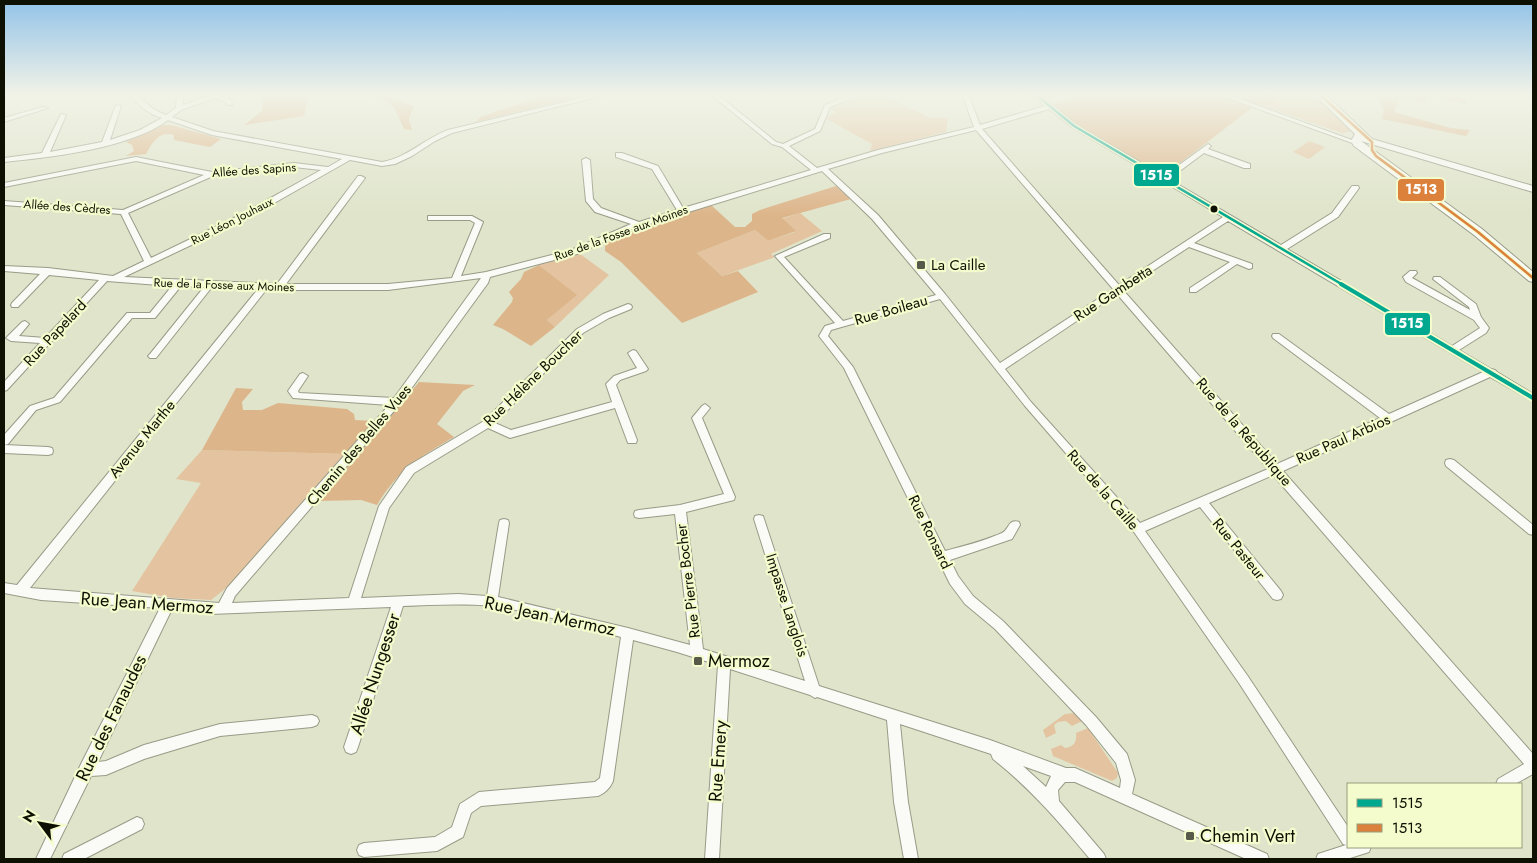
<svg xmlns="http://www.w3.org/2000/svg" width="1537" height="863" viewBox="0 0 1537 863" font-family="Jost,sans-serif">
	<rect width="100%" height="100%" fill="#dfe4ca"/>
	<g fill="#e4c4a0">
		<polygon points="864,94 881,94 930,118 948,118 946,132 870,151 872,144 825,118 836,112 829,107"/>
		<polygon points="1227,94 1314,94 1352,131 1342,133"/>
		<polygon points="1309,141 1325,147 1309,159 1293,152"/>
		<polygon points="800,213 822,231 771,254 775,257 722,276 697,253 755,230 768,241 795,232 781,219"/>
		<polygon points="580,254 609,275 555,327 547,320 576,295 538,264 565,259"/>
		<polygon points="202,450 347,454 230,585 211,600 172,598 132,591 201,483 176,479"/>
		<polygon points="1075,713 1082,721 1072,726 1066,721 1058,722 1054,725 1056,733 1046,738 1043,730 1065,714"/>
		<path d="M1088,728L1118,773L1117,778L1112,781L1053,756L1051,749L1061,745L1065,748C1074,747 1077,742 1076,733Z"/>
	</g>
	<g fill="#ddb58b">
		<polygon points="264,94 309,94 304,116 244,125 262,111"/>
		<path d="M367,94H382L414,106L409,119L412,130L404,129C392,102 395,104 367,94Z"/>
		<polygon points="548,94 591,94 476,122 480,117"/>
		<polygon points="1086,94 1211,94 1253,107 1163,176 1076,124 1053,104"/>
		<polygon points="1227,94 1282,94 1282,95 1273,101 1276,105 1263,106"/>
		<polygon points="1376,94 1447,94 1467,99 1466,104 1429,95 1424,102 1400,97 1394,112 1451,128 1470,130 1466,136 1382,119 1384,111"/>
		<path d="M163,125H171L221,139L210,147L174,140V135C159,130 152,143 146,154L126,156L134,151L132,145L126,142Z"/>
		<path d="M836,186L851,199L782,218L796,231L768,241L755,230L697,253L722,276L738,271L758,292L682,323L621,262L605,251C605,246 605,243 609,240C626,227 687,211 710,204L735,227H745L752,221V214L760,210Z"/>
		<polygon points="539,265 577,295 547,320 555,327 531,346 503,329 493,325 512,302 513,298 509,292 521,279 524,272"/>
		<path d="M419,382L475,385L463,391L437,424L454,437C418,458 399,469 377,505L361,500L319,501Z"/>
		<polygon points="236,388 253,389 242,402 243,410 262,410 278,403 347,409 354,414 355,420 375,421 347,454 202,450"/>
	</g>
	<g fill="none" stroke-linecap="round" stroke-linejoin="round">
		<defs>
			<g id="street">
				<polygon points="4,94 8,94 8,95 4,98"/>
				<path d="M129,94H136C145,103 154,111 166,115L176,108L177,94H183V105L214,94H223L221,96L231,100L232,105H228L226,102L215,98L181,110L172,117L213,131L382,162C407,158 424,139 448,130L598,94H609L452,133L435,141L412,156L395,164L382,166L350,160L246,219L124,277L277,284L358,176H361L365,178L286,284H388L452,278L475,223L470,220H428V216H472L483,222L461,276L486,272L571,250L631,224L595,212L586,201L582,160L586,158L590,160L593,199L601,208L639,222L677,210L652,169L616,157V153H622L658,166L683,208L811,170L782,147L772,144L710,94H717L776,142L783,144L815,129L825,105L854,94H863L830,107L820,131L789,146L817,168L878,150L974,127L962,94H968L980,125L1045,106L1032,94H1039L1076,125L1164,176L1208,144L1211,146L1208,149L1250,164V168H1244L1204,153L1169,179L1281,245L1332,213L1352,186H1358L1359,188L1338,217L1287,249L1452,346L1480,328L1474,320L1406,282L1403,277L1410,271H1416L1417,273L1412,278L1470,310L1469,307L1433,279L1434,277H1440L1476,304L1481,317L1489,328L1486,333L1459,350L1491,369L1495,370L1497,372L1533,394V401L1490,377L1283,471L1533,754V774L1515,784H1496L1498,779L1524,764L1273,475L1209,503L1281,591L1283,595L1281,599L1277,600L1273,599L1200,507L1145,531L1247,675L1348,827V847H1371L1369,852L1347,859H1316L1318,854L1346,845L1343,844L1239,683L1134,532L1025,406L940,299L831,330L828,336L853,367L945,551C964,546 984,541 1002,533C1009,530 1008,518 1019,522L1020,525L1012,539L950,560L958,576L973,596L1003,621L1096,717L1127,754L1135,780L1132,794L1267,854L1269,859H1246L1075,782H1065L1058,790L1059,801L1104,854L1106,859H1090C1060,823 1030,788 993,759L991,754L900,724L908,802L918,859H904L894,802L887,720L817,697L815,698L810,695L730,669L719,859H705L718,665L677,652L633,640L613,781C610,788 605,793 598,796L481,806L471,813L463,837L437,851L364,857L359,855L357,850L359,845L364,843L435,837L452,827L460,804L479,792L595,782L600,778L621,637C579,626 534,611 491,606C462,603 432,605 403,606L358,747L356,752L351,754L346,752L344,747L391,607L210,614L172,609L98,762L106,761L144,745L220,724L312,715L317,717L319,721L317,725L312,727L220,736L144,759L106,775L91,776L50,859H36L81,764L160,608L41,600L4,593V583L17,585L258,289L212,287L156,358H150L148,356L150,354L204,287L181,286L155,318H132L60,402L36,410L8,444L4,445V435L30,406L54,398L127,313H150L172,286L107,281L7,390L4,391V382L40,343L11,341L6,338L22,322L25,321L29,324L19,336L45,338L99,280L49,275L18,307H12L11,305L12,303L40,274L4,271V266L48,268L113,276L144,261L121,214L4,205V201L123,210L204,175L136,161L4,187V183L136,157L212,172L294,163L328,167L342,159L212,135L168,120C129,149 51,157 4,162V158L42,153L61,114L66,115L50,152L102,142L116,105L121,106L110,140L140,130L162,118C148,114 138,105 129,94ZM1049,109L1072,127L1223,217L1119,285L982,129ZM976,130L1113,289L1000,363L945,294L878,215L828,169L882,153ZM294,167L321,170L240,215L151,258L128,213L213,176ZM822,171L872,219L936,295L843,321L784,257L830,238V234H824L775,256L835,323L825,326L819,336L844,368L950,584L965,604L995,629L1086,725L1116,763L1121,780L1120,788L1075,768H1066L990,740L819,686L764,519L763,516L759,515L755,516L754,519L805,681L703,649L686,512L734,500L735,497L702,418L710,408L705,404L702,406L692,418L724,494L680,505L639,510L635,511L634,514L635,517L639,518L675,514L690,645L628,628L498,597L509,523L508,520L504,519L500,520L499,523L487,596L458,594L361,598L389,508L414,473L488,428L510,438L615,408L628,443H636L637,440L616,385L620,380L646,371L648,369L636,351L633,350L628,353L637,368L614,376L606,384L612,402L511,430L495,423L583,333L609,318L631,309L632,307L631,305L628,304L603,314L577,329L484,421L406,467L379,506L349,598L232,603L235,596L400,404L488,283L490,277L577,254L630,230ZM1228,221L1483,372L1389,414L1279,334H1273L1272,336L1273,338L1380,418L1277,464L1123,290L1189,247L1230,262L1190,288V292H1196L1237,264L1249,269L1252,268V264L1194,243ZM481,278L394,398L299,393L298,391L308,376L303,373L300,374L288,391L293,398L389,405L227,588L219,603L30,588L266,290H388ZM1117,294L1268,469L1140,523L1031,402L1005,369ZM1023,766L1051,776L1046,787Z"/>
				<polygon points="1217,94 1226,94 1360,143 1355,144"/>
				<polygon points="43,107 48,108 4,122 4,118"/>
				<polygon points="4,445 48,447 52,448 53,451 52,454 48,455 4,453"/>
				<polygon points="1450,459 1454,460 1533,525 1533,535 1529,534 1446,466 1445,463 1446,460"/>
				<polygon points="137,817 142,819 144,824 142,829 84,859 62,859 64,854"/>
			</g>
			<polygon id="secondary" points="1314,94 1325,94 1372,139 1533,186 1533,192 1361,141 1482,229 1533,272 1533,282 1529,281 1474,235 1354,146 1351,141 1355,134"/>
		</defs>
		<use href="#street" stroke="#989b87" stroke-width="2"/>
		<use href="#secondary" stroke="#989b87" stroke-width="2"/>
		<use href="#street" fill="#fafbf7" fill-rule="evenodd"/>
		<use href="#secondary" fill="#fafbf7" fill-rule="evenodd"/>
		<defs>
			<polyline id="bus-1-far1" points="1035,94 1074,126 1343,285"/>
			<polyline id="bus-1" points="1341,284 1533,398"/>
			<polyline id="bus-2" points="1319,94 1372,142 1372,150 1376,156 1478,232 1533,278"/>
		</defs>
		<use href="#bus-1-far1" stroke="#f4fbcc" stroke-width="5"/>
		<use href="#bus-1" stroke="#f4fbcc" stroke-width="8"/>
		<use href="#bus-2" stroke="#f4fbcc" stroke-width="5"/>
		<use href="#bus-1-far1" stroke="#00a88f" stroke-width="2.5"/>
		<use href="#bus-1" stroke="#00a88f" stroke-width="4"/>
		<use href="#bus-2" stroke="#db813c" stroke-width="2.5"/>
	</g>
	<linearGradient id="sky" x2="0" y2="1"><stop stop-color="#93c3e8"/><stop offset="0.44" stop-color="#f1f3e7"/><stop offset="1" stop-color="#f1f3e7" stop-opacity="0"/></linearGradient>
	<rect width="1537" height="215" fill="url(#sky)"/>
	<circle fill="#0e1002" stroke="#f4fbcc" stroke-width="2" cx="1214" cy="209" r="4.5"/>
	<g fill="#575a48" stroke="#f4fbcc" stroke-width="2">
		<rect x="916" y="260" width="10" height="10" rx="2.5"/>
		<rect x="693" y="656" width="10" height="10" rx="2.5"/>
		<rect x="1185" y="831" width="10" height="10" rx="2.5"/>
	</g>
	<g text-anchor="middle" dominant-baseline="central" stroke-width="4.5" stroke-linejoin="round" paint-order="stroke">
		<g font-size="12" fill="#0e1002" stroke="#f4fbcc">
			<text transform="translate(254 170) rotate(-4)">Allée des Sapins</text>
			<text transform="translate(67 207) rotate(4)">Allée des Cèdres</text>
			<text transform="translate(232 221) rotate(-27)">Rue Léon Jouhaux</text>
			<text transform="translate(621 233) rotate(-20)">Rue de la Fosse aux Moines</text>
			<text transform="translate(224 285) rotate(2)">Rue de la Fosse aux Moines</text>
		</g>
		<g font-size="15" fill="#0e1002" stroke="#f4fbcc" text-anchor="start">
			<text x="931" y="265">La Caille</text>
		</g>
		<g font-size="15" fill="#0e1002" stroke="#f4fbcc">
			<text transform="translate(1113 293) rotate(-33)">Rue Gambetta</text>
			<text transform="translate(891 310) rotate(-16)">Rue Boileau</text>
			<text transform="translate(55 333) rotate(-47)">Rue Papelard</text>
			<text transform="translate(533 378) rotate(-44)">Rue Hélène Boucher</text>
			<text transform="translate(1244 432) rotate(49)">Rue de la République</text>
			<text transform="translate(142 439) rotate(-51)">Avenue Marthe</text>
			<text transform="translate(1343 439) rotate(-24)">Rue Paul Arbios</text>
			<text transform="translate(359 445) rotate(-50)">Chemin des Belles Vues</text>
			<text transform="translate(1103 490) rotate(49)">Rue de la Caille</text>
			<text transform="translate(930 532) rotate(64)">Rue Ronsard</text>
			<text transform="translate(1239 549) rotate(51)">Rue Pasteur</text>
			<text transform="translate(688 581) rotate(-97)">Rue Pierre Bocher</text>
			<text transform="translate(787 605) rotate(72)">Impasse Langlois</text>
		</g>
		<g font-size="18" fill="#0e1002" stroke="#f4fbcc">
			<text transform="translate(147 603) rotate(4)">Rue Jean Mermoz</text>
			<text transform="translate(550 616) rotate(12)">Rue Jean Mermoz</text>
			<text transform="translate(375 674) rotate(-72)">Allée Nungesser</text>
			<text transform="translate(111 718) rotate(-64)">Rue des Fanaudes</text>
			<text transform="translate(718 761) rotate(-86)">Rue Emery</text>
		</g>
		<g font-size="18" fill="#0e1002" stroke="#f4fbcc" text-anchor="start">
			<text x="708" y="661">Mermoz</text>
			<text x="1200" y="836">Chemin Vert</text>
		</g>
	</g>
	<g stroke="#f4fbcc" stroke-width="2">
		<rect x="1133" y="163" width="47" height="24" rx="5" fill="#00a88f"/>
		<rect x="1397" y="178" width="48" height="24" rx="5" fill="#db813c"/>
		<rect x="1384" y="312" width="47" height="24" rx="5" fill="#00a88f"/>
	</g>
	<g font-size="14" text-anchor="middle" font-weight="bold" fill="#fff">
		<text x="1156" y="180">1515</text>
		<text x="1421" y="194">1513</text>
		<text x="1407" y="328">1515</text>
	</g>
	<rect width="1537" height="863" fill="none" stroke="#0e1002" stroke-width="10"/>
	<rect x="1347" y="783" width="175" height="65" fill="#f4fbcc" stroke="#989d7b"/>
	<rect x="1357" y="799" width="25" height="8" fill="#00a88f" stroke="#989d7b"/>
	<text x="1392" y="808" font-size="15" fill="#0e1002">1515</text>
	<rect x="1357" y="824" width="25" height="8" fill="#db813c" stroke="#989d7b"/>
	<text x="1392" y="833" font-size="15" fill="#0e1002">1513</text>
	<g transform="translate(40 823) rotate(302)" stroke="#f4fbcc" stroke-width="4" paint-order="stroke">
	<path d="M0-4L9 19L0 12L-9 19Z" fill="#0e1002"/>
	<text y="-8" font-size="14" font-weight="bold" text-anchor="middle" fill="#0e1002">N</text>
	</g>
</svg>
